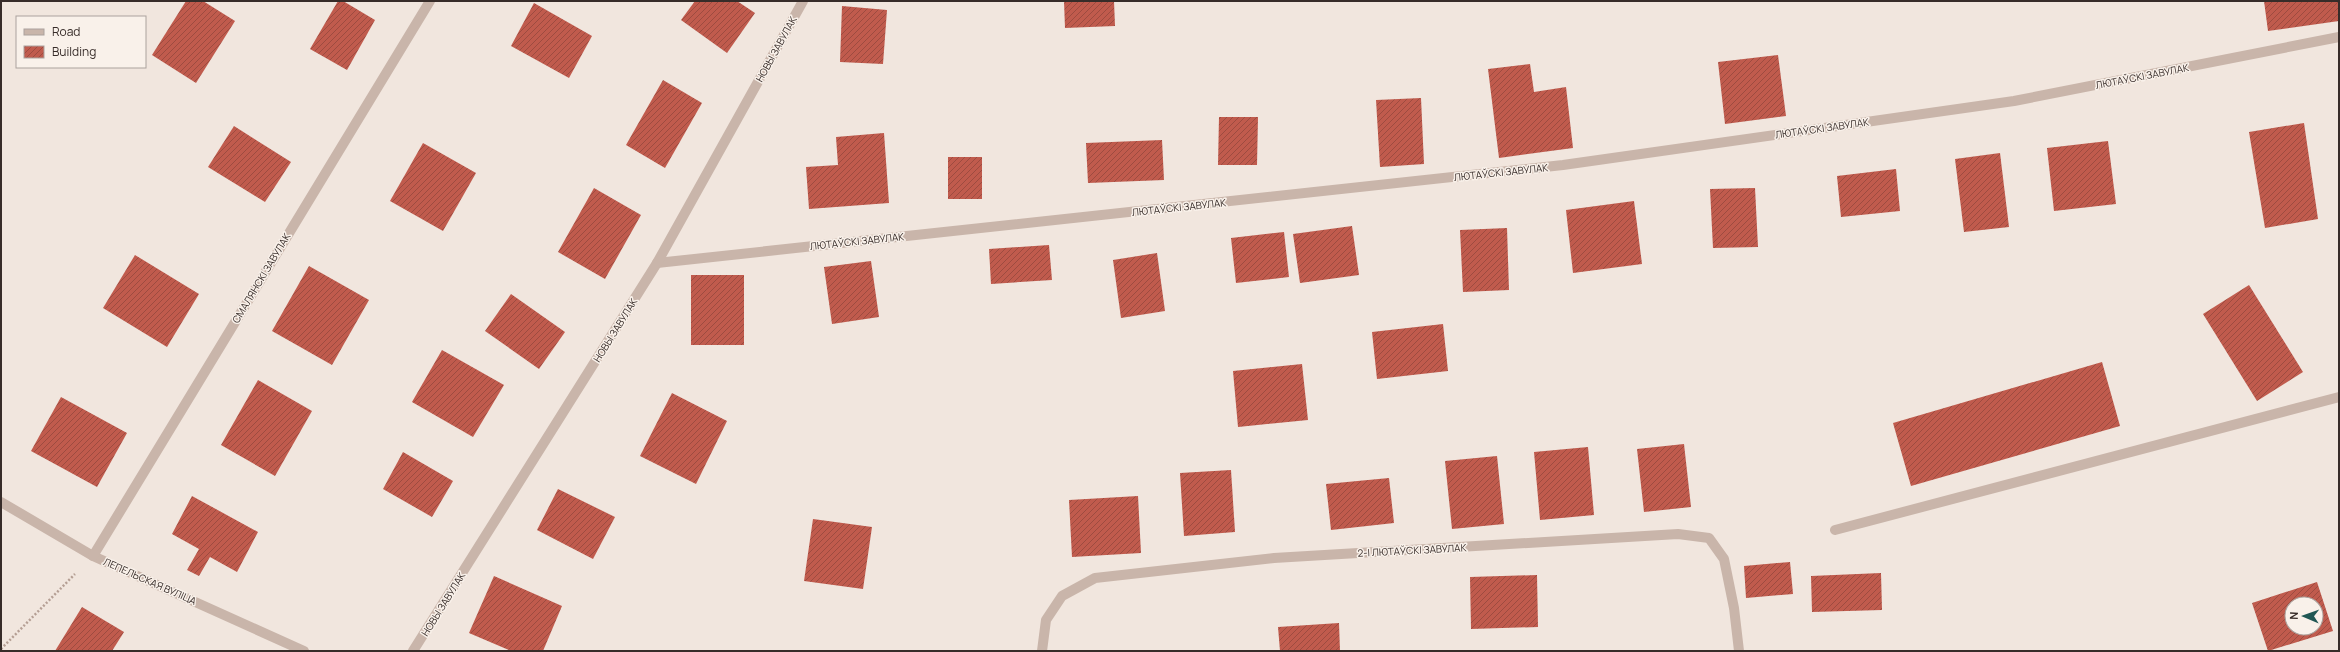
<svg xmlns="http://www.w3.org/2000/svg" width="2340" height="652" viewBox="0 0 2340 652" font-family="Manrope,sans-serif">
	<defs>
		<pattern id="building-hatch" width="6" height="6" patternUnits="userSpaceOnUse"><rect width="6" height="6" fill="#c05b4d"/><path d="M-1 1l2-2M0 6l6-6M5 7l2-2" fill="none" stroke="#9d4b40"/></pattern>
	</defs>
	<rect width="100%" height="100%" fill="#f1e6de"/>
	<g fill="url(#building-hatch)" fill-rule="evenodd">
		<polygon points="186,1 203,1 235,21 196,83 152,55"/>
		<polygon points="338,1 343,1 375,20 347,70 310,49"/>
		<polygon points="695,1 737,1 755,13 727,53 681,20"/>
		<polygon points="1064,1 1114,1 1115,26 1065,28"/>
		<polygon points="2264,1 2339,1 2339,21 2268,31"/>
		<polygon points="534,3 592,36 569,78 511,46"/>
		<polygon points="842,6 887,10 883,64 840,62"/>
		<polygon points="1778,55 1786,116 1725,124 1718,62"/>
		<polygon points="1530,64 1534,92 1566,87 1573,148 1499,158 1488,69"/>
		<polygon points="663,80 702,103 665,168 626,145"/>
		<polygon points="1421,98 1424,164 1380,167 1376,100"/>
		<polygon points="1219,117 1258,117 1257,165 1218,165"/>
		<polygon points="2304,123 2318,219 2265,228 2249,132"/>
		<polygon points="234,126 291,162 265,202 208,167"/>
		<polygon points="884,133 889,203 809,209 806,167 838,165 836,137"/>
		<polygon points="1162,140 1164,180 1088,183 1086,143"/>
		<polygon points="2108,141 2116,204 2054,211 2047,148"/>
		<polygon points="423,143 476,173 443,231 390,201"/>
		<polygon points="2000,153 2009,227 1964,232 1955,159"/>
		<rect x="948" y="157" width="34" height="42"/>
		<polygon points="1896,169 1900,211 1841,217 1837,176"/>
		<polygon points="594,188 641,215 605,279 558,252"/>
		<polygon points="1755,188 1758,247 1713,248 1710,189"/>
		<polygon points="1634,201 1642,264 1573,273 1566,210"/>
		<polygon points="1352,226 1359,275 1300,283 1293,234"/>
		<polygon points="1507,228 1509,290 1463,292 1460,230"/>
		<polygon points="1284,232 1289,277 1236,283 1231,238"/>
		<polygon points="1049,245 1052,280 991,284 989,249"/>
		<polygon points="1157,253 1165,311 1121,318 1113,260"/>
		<polygon points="135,255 199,294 167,347 103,308"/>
		<polygon points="871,261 879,317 832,324 824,267"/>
		<polygon points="309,266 369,300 332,365 272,331"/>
		<rect x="691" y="275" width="53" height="70"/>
		<polygon points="2249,285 2303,372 2257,401 2203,314"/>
		<polygon points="511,294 565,332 539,369 485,331"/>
		<polygon points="1443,324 1448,371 1377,379 1372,332"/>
		<polygon points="442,350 504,385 473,437 412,402"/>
		<polygon points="2102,362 2120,426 1911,486 1893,423"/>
		<polygon points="1302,364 1308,420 1238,427 1233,371"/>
		<polygon points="258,380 312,411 275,476 221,445"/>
		<polygon points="672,393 727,421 696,484 640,456"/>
		<polygon points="61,397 127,433 97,487 31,451"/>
		<polygon points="1684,444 1691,507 1644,512 1637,449"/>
		<polygon points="1588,447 1594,515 1540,520 1534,452"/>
		<polygon points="403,452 453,481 432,517 383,489"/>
		<polygon points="1497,456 1504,524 1452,529 1445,461"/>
		<polygon points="1231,470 1235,532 1184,536 1180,473"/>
		<polygon points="1389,478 1394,523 1331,530 1326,484"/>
		<polygon points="558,489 615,517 593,559 537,530"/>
		<polygon points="192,496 258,532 237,572 210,557 199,576 187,570 199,549 172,534"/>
		<polygon points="1138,496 1141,553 1072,557 1069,500"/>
		<polygon points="813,519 872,527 863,589 804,581"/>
		<polygon points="1790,562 1793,594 1746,598 1744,566"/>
		<polygon points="1881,573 1882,610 1812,612 1811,576"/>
		<polygon points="1537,575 1538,627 1471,629 1470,577"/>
		<polygon points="494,576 562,606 543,651 511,651 469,633"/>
		<path d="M2317,582L2333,631L2268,651L2252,603ZM2292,604H2316V628H2292Z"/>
		<polygon points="82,607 124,632 112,651 55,651"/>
		<polygon points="1339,623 1340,651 1280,651 1278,627"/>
	</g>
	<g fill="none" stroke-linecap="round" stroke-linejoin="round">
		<polyline stroke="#b59f94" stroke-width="2.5" stroke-dasharray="2 2" stroke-linecap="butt" points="1,649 75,574"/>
		<polyline stroke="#c9b5aa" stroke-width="10" points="1835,530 2339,397"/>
		<g stroke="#c9b5aa" stroke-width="10">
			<polyline points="657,263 1563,165 2014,101 2339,37"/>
			<polyline points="1,502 93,556 304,651"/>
			<polyline points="93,556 430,1"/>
			<polyline points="413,651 657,263 803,1"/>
			<polyline points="1042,651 1046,620 1062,596 1095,578 1274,558 1678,534 1709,538 1724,559 1734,608 1739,651"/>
		</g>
	</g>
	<g text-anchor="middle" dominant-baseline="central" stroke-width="3" stroke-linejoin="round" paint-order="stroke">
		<g font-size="10" fill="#372c29" stroke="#f9f1ea">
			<text transform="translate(776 49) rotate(-61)">НОВЫ ЗАВУЛАК</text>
			<text transform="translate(2142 76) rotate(-11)">ЛЮТАЎСКІ ЗАВУЛАК</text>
			<text transform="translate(1822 128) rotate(-8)">ЛЮТАЎСКІ ЗАВУЛАК</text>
			<text transform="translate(1501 172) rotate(-6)">ЛЮТАЎСКІ ЗАВУЛАК</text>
			<text transform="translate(1179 207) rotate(-6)">ЛЮТАЎСКІ ЗАВУЛАК</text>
			<text transform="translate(857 241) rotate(-6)">ЛЮТАЎСКІ ЗАВУЛАК</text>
			<text transform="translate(261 278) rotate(-59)">СМАЛЯНСКІ ЗАВУЛАК</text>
			<text transform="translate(615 330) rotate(-58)">НОВЫ ЗАВУЛАК</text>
			<text transform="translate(1412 550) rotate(-3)">2-І ЛЮТАЎСКІ ЗАВУЛАК</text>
			<text transform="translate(150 581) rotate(24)">ЛЕПЕЛЬСКАЯ ВУЛІЦА</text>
			<text transform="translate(443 604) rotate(-58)">НОВЫ ЗАВУЛАК</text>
		</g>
	</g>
	<rect width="2340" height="652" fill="none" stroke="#372c29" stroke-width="4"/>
	<rect x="16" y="16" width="130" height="52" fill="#f9f1ea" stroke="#aba29d"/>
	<rect x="24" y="29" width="20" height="6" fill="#c9b5aa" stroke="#aba29d"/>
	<text x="52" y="36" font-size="12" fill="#372c29">Road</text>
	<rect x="24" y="46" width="20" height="12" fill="url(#building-hatch)" stroke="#aba29d"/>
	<text x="52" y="56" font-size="12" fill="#372c29">Building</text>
	<g transform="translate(2304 616) rotate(272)"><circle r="19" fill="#f9f1ea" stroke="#aba29d"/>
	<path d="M0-3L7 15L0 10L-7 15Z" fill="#215754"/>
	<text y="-6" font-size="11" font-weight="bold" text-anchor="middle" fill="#372c29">N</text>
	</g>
</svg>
